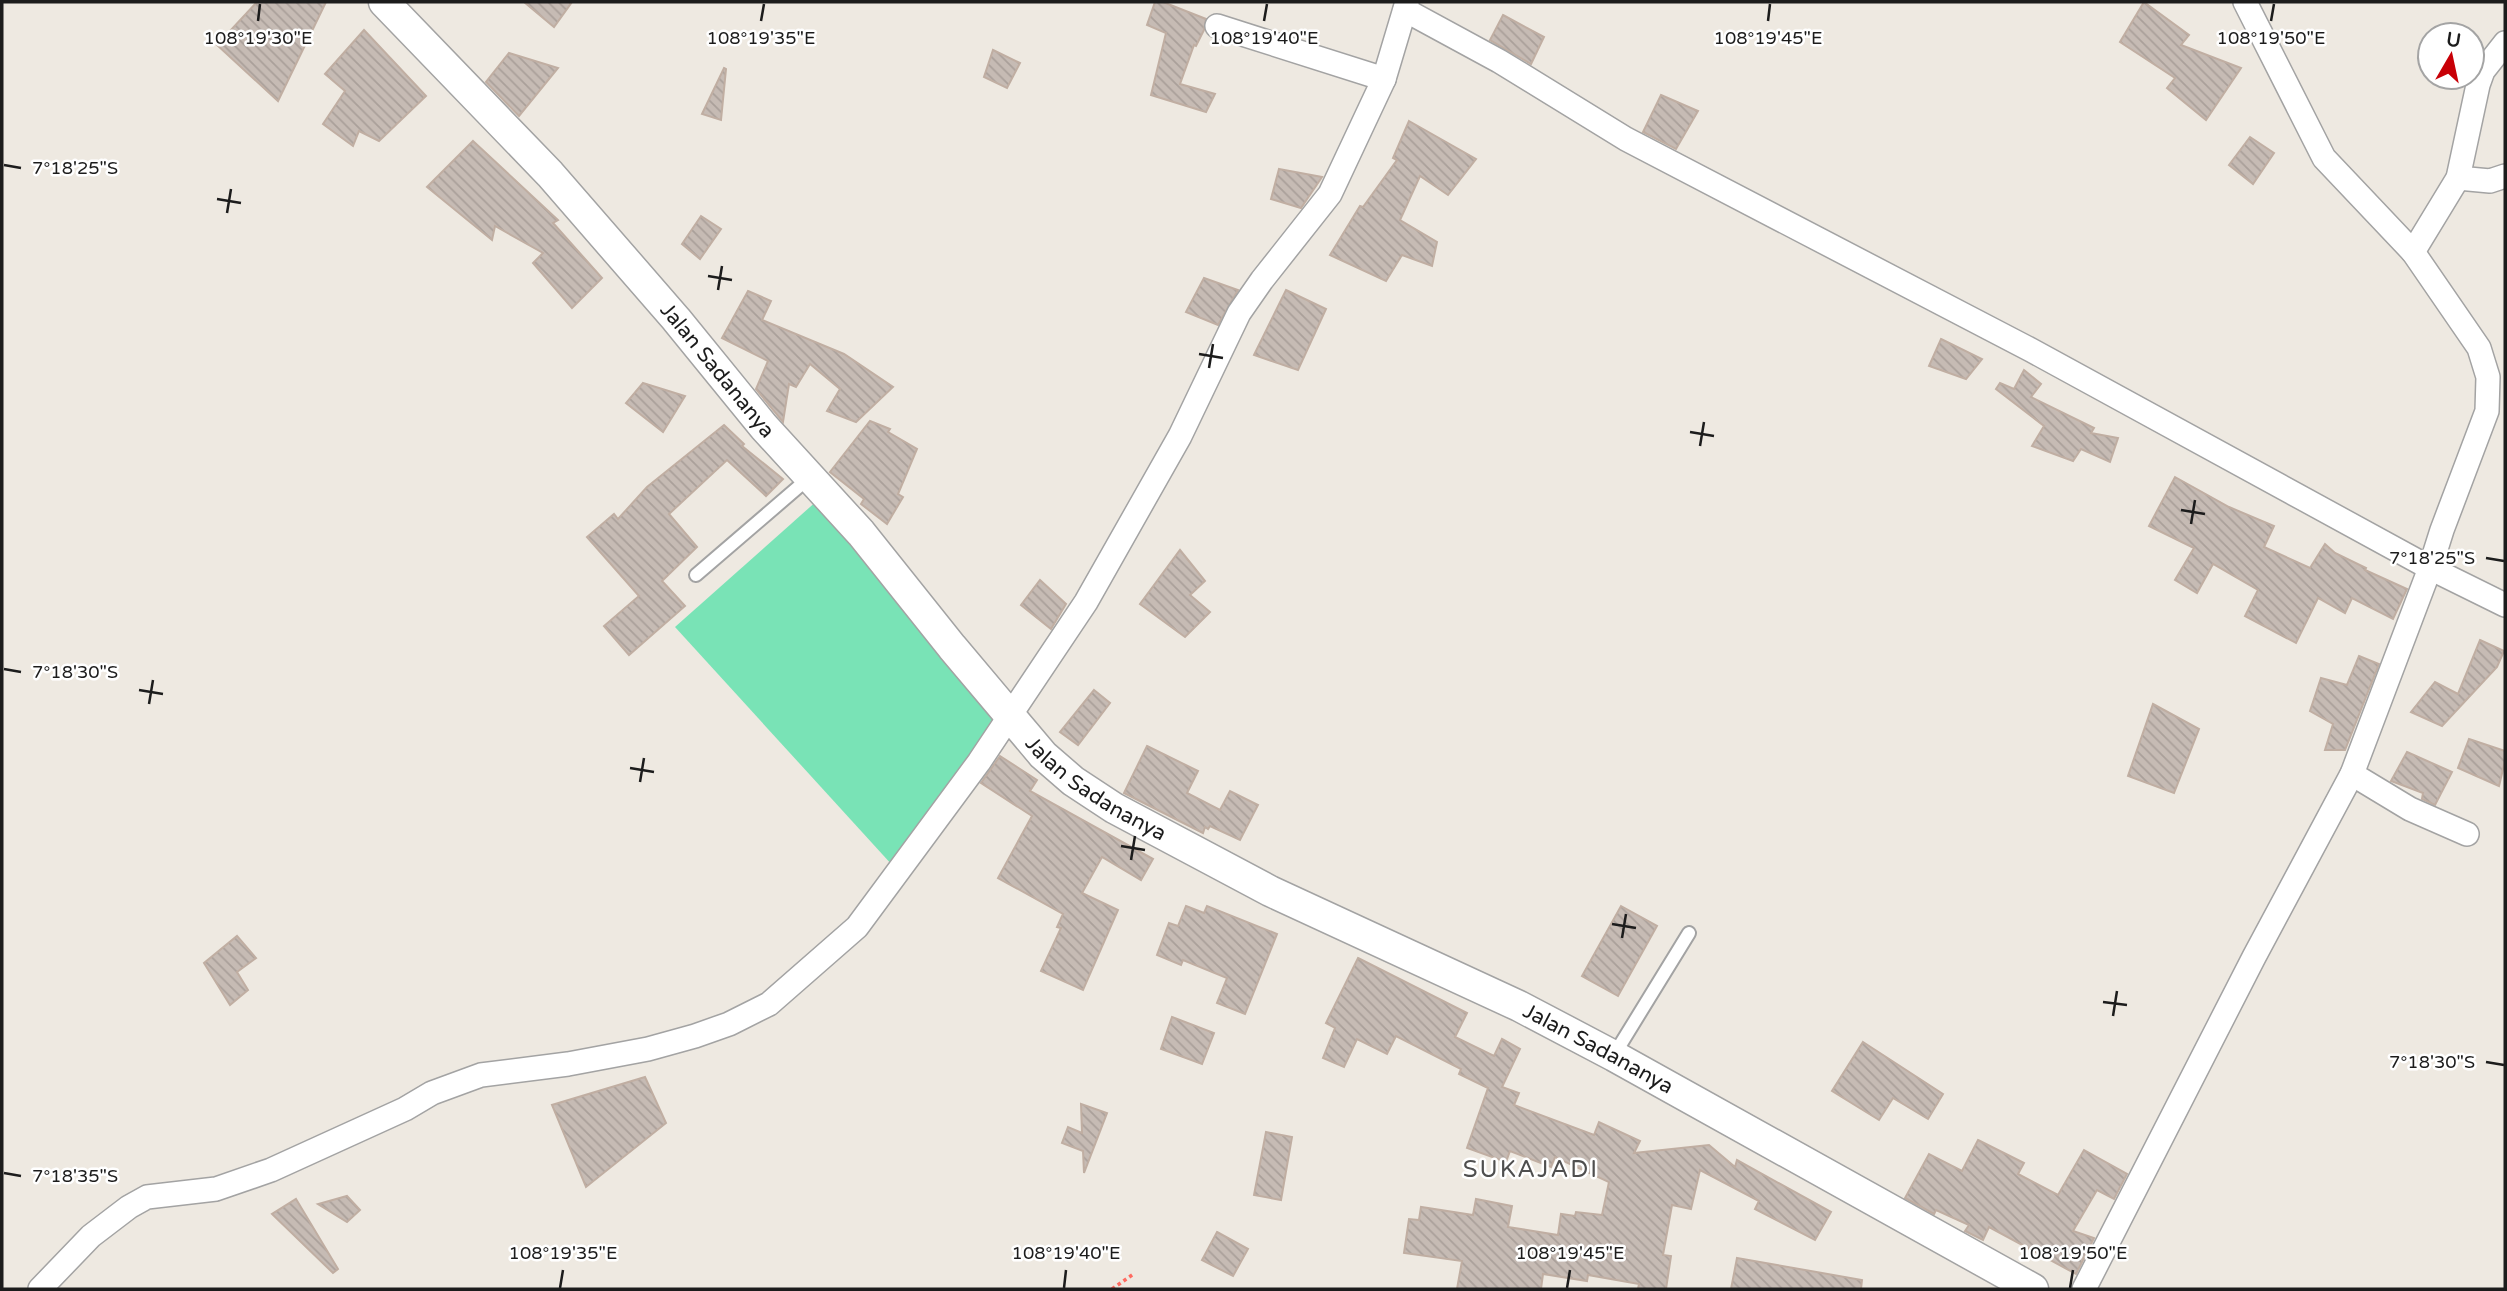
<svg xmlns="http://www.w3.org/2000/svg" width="2507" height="1291" viewBox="0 0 2507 1291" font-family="'Varela Round',sans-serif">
	<defs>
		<pattern id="building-back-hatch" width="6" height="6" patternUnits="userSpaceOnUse" patternTransform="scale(1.75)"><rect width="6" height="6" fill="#c6bbb4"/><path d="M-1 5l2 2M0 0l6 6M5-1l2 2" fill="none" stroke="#aaa09a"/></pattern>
	</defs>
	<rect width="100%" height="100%" fill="#eee9e1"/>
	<polygon fill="#79e3b6" points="819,499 999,725 893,866 675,627"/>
	<g fill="url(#building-back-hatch)" stroke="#c0aea2" stroke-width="2">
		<polygon points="257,2 326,2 278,101 217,45"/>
		<polygon points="524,2 572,2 554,27"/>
		<polygon points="1155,2 1163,2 1206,19 1204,30 1196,46 1194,45 1180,84 1215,94 1206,112 1151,95 1166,33 1147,25"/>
		<polygon points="2144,2 2189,35 2181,45 2241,68 2206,120 2167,88 2175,78 2120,42"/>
		<polygon points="1503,15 1544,37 1531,64 1490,40"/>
		<polygon points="364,30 426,96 379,141 359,131 353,146 323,124 345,91 325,74"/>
		<polygon points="993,50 1020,63 1007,88 984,77"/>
		<polygon points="509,53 558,68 519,116 486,82"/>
		<polygon points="724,68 726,69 721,120 702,114"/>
		<polygon points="1661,95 1698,111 1676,149 1643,132"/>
		<polygon points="1409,121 1476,159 1448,195 1420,176 1400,220 1437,242 1432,266 1402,255 1386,281 1330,255 1360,206 1363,207 1397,160 1393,158"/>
		<polygon points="2250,137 2274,153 2253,184 2229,165"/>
		<polygon points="473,141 558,220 553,223 602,278 572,308 533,263 543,253 495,226 492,240 427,187"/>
		<polygon points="1279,169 1322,177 1301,208 1271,199"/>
		<polygon points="701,216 721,229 700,259 682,244"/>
		<polygon points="1204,278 1238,290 1218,325 1186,312"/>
		<polygon points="1286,290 1326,309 1298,370 1254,355"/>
		<polygon points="748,291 771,301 762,320 844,354 893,387 856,422 827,411 840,389 810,364 796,387 789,384 783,422 756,389 768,361 722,338"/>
		<polygon points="1941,339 1982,359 1966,379 1929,366"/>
		<polygon points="2024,370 2041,384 2031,397 2094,428 2091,433 2118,438 2110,462 2081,449 2073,461 2032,446 2044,426 1996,389 2000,383 2014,389"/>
		<polygon points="643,383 685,396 663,432 626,403"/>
		<polygon points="870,421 890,429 888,432 917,449 898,494 903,497 887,524 861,504 864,499 830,472"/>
		<polygon points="724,425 744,444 742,446 783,479 766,496 727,460 669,514 697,547 662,581 685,606 629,655 604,626 639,596 587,537 614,514 618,519 647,487"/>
		<polygon points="2175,477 2229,507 2274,526 2264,547 2310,568 2325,544 2335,553 2366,568 2365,570 2407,589 2393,619 2352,598 2345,613 2318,598 2296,643 2245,616 2258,590 2213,564 2197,593 2175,580 2194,548 2149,526"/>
		<polygon points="1180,550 1205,581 1190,595 1210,612 1185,637 1140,604"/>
		<polygon points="1040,580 1066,604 1051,629 1021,605"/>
		<polygon points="2480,640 2504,651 2497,667 2442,726 2411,712 2435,682 2458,694"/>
		<polygon points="2359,656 2379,664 2345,750 2325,750 2333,724 2310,711 2321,678 2347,685"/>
		<polygon points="1094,690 1110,703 1078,745 1060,732"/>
		<polygon points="2153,704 2199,729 2174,793 2128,776"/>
		<polygon points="2469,739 2505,751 2505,761 2499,786 2458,768"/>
		<polygon points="1147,746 1198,771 1187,793 1220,810 1230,791 1258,805 1240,840 1210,826 1208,829 1205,827 1203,833 1124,793"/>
		<polygon points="2407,752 2452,772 2435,805 2422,799 2423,793 2391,781"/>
		<polygon points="1000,756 1037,780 1030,791 1153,859 1141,880 1102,857 1082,893 1118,910 1083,990 1041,971 1061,928 1057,927 1063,914 998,878 1032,816 981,783"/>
		<polygon points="1186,906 1204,913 1207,906 1277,934 1245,1014 1217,1003 1227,978 1183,960 1181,965 1157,955 1169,923 1178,926"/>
		<polygon points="1621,906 1657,926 1618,996 1582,976"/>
		<polygon points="237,936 256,958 237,972 248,990 230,1005 204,963"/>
		<polygon points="1358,958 1467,1013 1455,1037 1494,1056 1502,1039 1520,1049 1502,1087 1519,1093 1514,1105 1594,1135 1599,1122 1640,1141 1634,1153 1709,1145 1735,1167 1737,1160 1831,1212 1815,1240 1755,1209 1759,1201 1700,1170 1691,1209 1672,1205 1663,1255 1671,1256 1666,1289 1638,1289 1639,1284 1588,1275 1587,1281 1543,1274 1541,1289 1457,1289 1462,1261 1404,1253 1409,1219 1419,1220 1421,1207 1473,1215 1476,1199 1512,1206 1508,1227 1558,1235 1561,1214 1575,1216 1576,1212 1602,1215 1609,1182 1555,1157 1551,1167 1510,1151 1506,1162 1467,1148 1488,1088 1459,1074 1461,1069 1396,1036 1387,1054 1357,1039 1344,1067 1323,1058 1335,1028 1326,1023"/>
		<polygon points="1172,1017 1214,1033 1202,1064 1161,1049"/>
		<polygon points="1863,1042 1943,1094 1928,1119 1893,1098 1879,1120 1832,1091"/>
		<polygon points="645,1077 666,1123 586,1187 552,1105"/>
		<polygon points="1081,1104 1107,1113 1084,1173 1083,1151 1062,1143 1068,1127 1082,1133"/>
		<polygon points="1266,1132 1292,1137 1281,1200 1254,1195"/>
		<polygon points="1978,1140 2024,1163 2018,1174 2058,1195 2084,1150 2127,1174 2114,1199 2097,1190 2073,1231 2094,1238 2076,1274 1989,1227 1983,1240 1965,1231 1969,1225 1936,1210 1934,1214 1905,1198 1929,1154 1962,1171"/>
		<polygon points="347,1196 360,1210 347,1222 318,1204"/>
		<polygon points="296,1199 338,1269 333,1273 272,1214"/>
		<polygon points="1217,1232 1248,1249 1233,1276 1202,1260"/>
		<polygon points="1737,1258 1862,1280 1861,1289 1731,1289"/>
	</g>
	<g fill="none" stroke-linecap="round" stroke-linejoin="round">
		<defs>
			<g id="service">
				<polyline points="696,575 810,477"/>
				<polyline points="1614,1055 1689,933"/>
			</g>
			<g id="minor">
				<polyline points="1405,10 1499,61 1626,139 2031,350 2430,568 2505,605"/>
				<polyline points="1217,26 1384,79"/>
				<polyline points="2458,178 2490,181 2505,176"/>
				<polyline points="2413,252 2458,178 2478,85 2483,71 2505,43"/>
				<polyline points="2352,774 2410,809 2467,834"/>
				<polyline points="40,1289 91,1236 129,1207 147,1197 216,1189 271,1170 405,1109 432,1093 481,1075 568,1064 648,1049 695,1036 729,1024 769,1004 857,927 979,762 1086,602 1180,436 1239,313 1262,280 1330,194 1384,79 1407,2"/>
				<polyline points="2084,1289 2254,957 2352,774 2430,568 2442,530 2487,411 2488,377 2479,348 2413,252 2324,158 2245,2"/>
			</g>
			<g id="tertiary">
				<path id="s1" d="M384,2L550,174L676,319L764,427L861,533L952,647L1043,755L1073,781L1114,808L1270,891L1519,1006L1614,1056L2033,1289"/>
			</g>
		</defs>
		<use href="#service" stroke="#a3a3a3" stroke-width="16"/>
		<use href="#minor" stroke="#a3a3a3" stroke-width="26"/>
		<use href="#tertiary" stroke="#a3a3a3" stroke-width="33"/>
		<polyline stroke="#ff6b61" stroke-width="3.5" stroke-dasharray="3.5 3.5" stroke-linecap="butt" points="1112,1289 1135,1273"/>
		<use href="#service" stroke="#fff" stroke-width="12"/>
		<use href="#minor" stroke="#fff" stroke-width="23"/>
		<use href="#tertiary" stroke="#fff" stroke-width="30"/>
	</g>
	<path fill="none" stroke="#1c1c1c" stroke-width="2.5" d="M258,21L260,4M761,21L764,4M1264,21L1267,4M1768,21L1770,4M2271,21L2274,4M4,165L21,168M217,199L241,203M227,213L231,189M708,276L732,280M718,290L722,266M1199,354L1223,358M1209,368L1213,344M1690,432L1714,436M1700,446L1704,422M2181,510L2205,514M2191,524L2195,500M2486,558L2504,561M4,669L21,672M139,690L163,694M149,704L153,680M630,768L654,772M640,782L644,758M1121,846L1145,850M1131,860L1135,836M1612,924L1636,928M1622,938L1626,914M2103,1002L2127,1005M2113,1016L2117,991M2486,1062L2504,1065M4,1173L21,1176M560,1288L563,1270M1064,1288L1066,1270M1567,1288L1570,1270M2070,1288L2073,1270"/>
	<g text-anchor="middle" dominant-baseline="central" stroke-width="5" stroke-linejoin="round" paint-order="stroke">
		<g font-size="21" fill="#1c1c1c" stroke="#fff">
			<text stroke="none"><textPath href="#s1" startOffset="497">Jalan Sadananya</textPath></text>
			<text stroke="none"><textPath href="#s1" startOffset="1064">Jalan Sadananya</textPath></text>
			<text stroke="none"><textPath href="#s1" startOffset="1631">Jalan Sadananya</textPath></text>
		</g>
		<g font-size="24" letter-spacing="2" fill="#4f4f4f" stroke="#fff">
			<text x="1531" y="1169">SUKAJADI</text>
		</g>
	</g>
	<g font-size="18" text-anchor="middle" fill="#1c1c1c" stroke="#fff" stroke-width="5" stroke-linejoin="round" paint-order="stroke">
		<text x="258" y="44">108°19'30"E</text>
		<text x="761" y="44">108°19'35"E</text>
		<text x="1264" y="44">108°19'40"E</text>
		<text x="1768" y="44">108°19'45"E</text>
		<text x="2271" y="44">108°19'50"E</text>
		<text x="75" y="174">7°18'25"S</text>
		<text x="2432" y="564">7°18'25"S</text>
		<text x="75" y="678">7°18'30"S</text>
		<text x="2432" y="1068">7°18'30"S</text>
		<text x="75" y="1182">7°18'35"S</text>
		<text x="563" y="1259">108°19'35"E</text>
		<text x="1066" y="1259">108°19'40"E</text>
		<text x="1570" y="1259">108°19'45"E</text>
		<text x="2073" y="1259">108°19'50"E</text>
	</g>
	<rect width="2507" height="1291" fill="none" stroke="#1c1c1c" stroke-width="7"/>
	<g transform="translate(2451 56) rotate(9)"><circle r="33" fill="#ffffff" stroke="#a4a4a4" stroke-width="2"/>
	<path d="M0-5L12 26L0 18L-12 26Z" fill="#c80007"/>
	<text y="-10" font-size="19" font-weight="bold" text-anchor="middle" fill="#1c1c1c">U</text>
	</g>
</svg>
